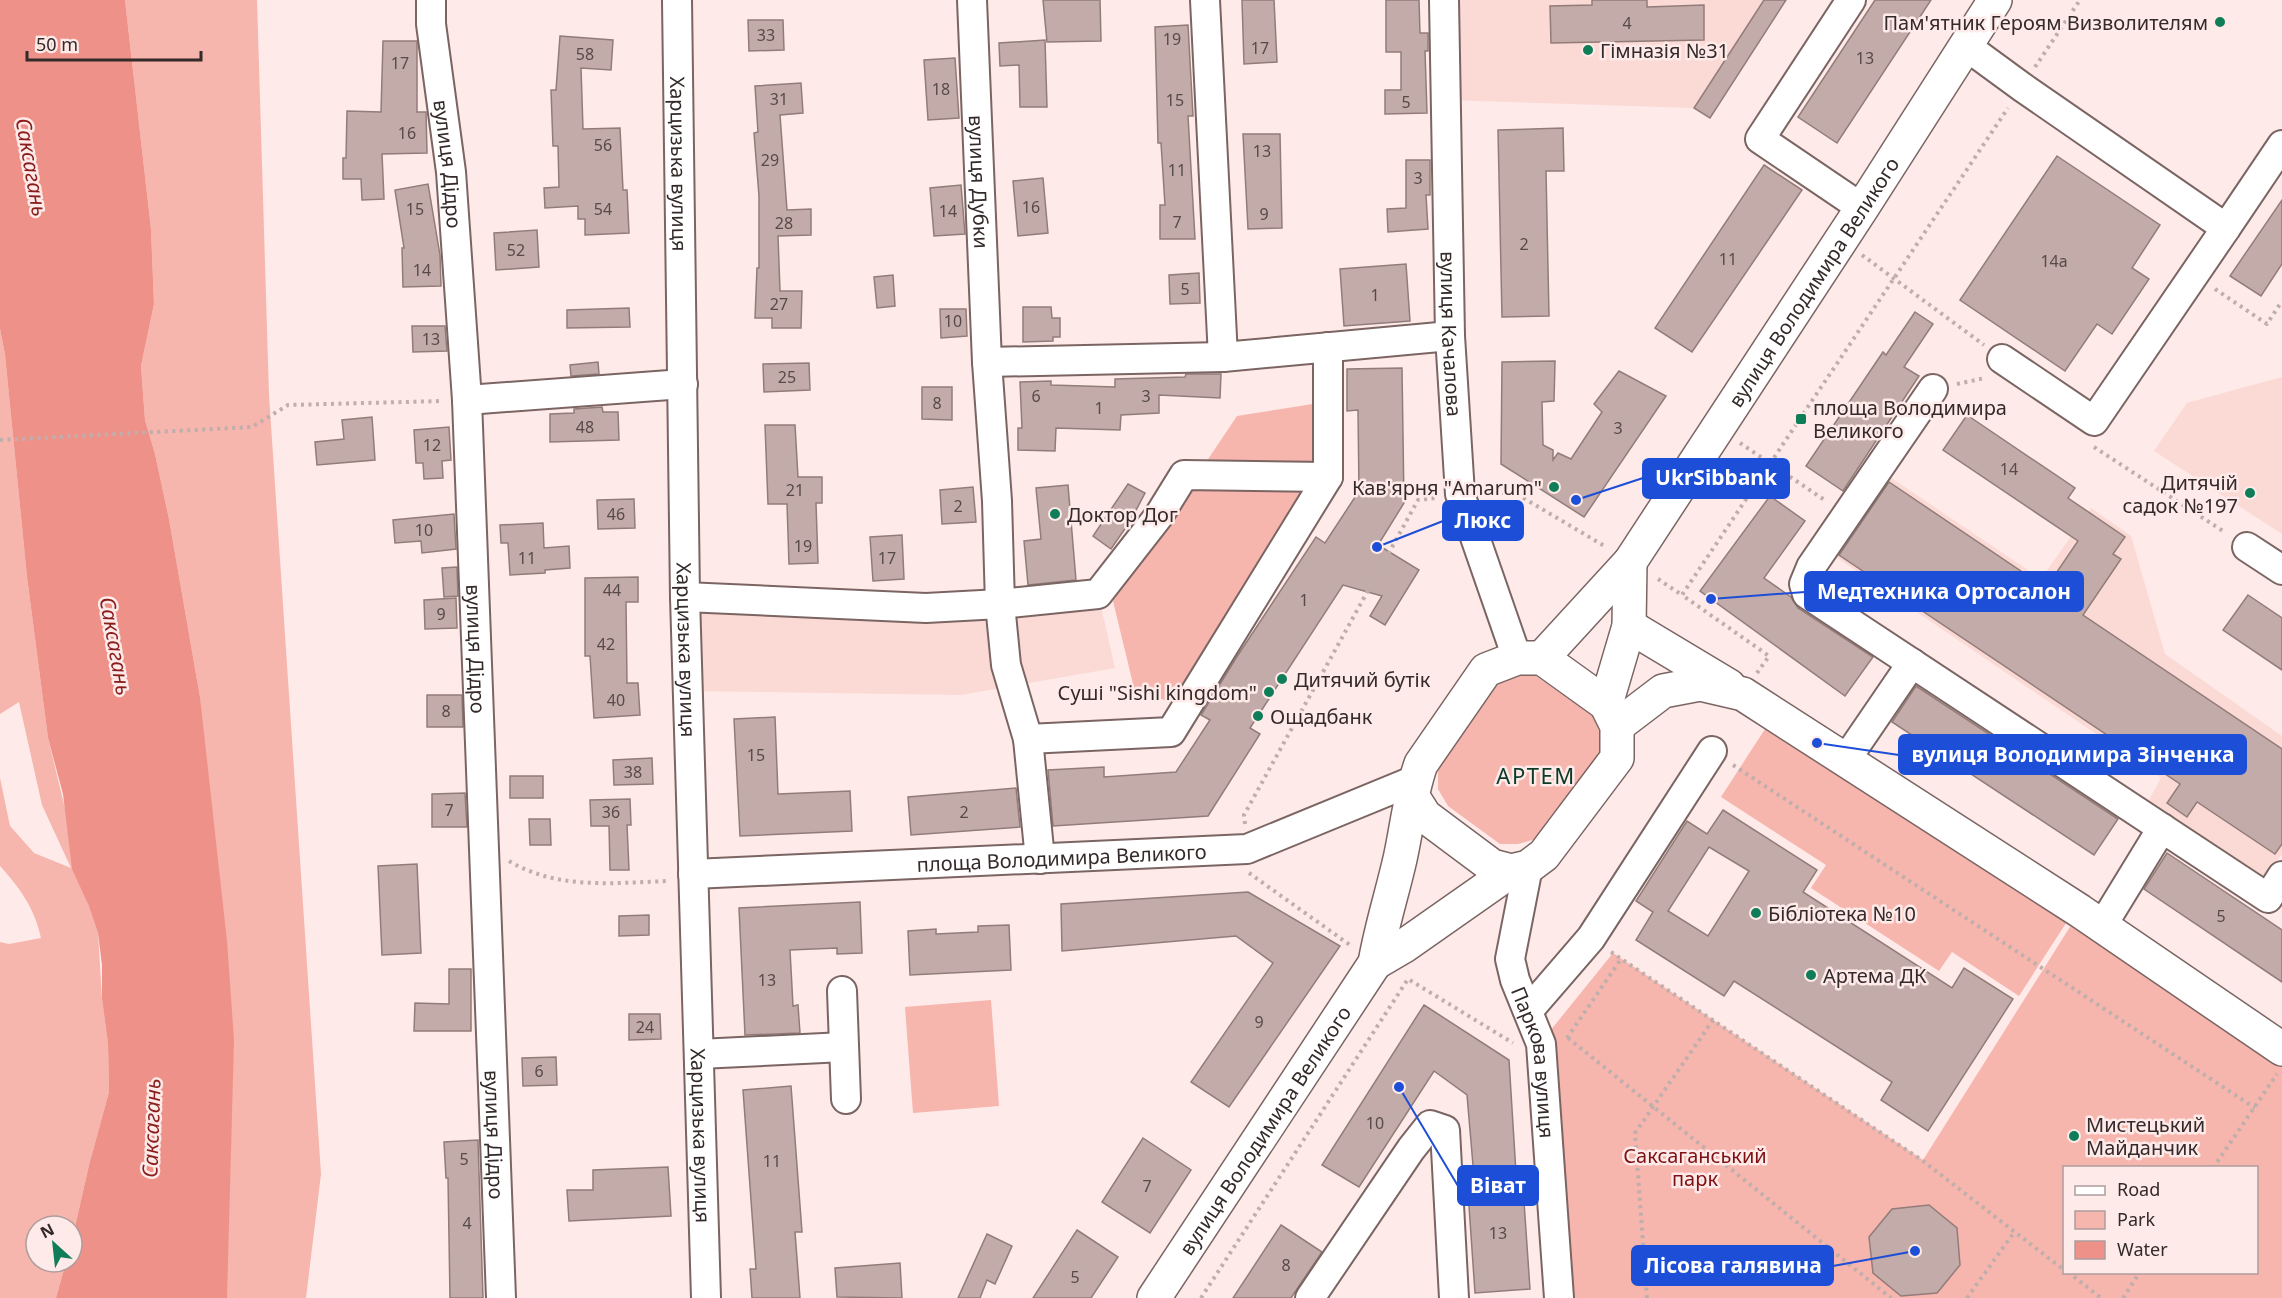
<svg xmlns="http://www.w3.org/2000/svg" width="2282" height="1298" viewBox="0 0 2282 1298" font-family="'Noto Sans',sans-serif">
	<rect width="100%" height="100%" fill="#feeae8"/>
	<g fill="#fbd9d5">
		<polygon points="1444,0 1764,0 1694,108 1445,100"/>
		<polygon points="2282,377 2282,534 2154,451 2187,403"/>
		<polygon points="1884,473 2041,579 2091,508 2131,536 2165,654 2282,736 2282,854 2265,878 2149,800 2161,778 1830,553"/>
		<polygon points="1098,594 1115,668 961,695 688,691 685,597"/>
	</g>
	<g fill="#f6b5ad" fill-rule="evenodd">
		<polygon points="125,0 257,0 269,395 321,1174 306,1298 227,1298 200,697 169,519 155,454 145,420 141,366 154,304 151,229"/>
		<path d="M0,329L5,355L27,577L48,738L88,904L98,933L102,999L108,1044L109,1092L89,1165L72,1240V1226H36V1262H66L56,1298H0V942L9,944L41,938C35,909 20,888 0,866V778L10,826L34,853L71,868L42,805L19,702L0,714Z"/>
		<polygon points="1319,403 1313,480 1174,704 1134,688 1113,601 1237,416"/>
		<polygon points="1518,674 1536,676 1594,717 1601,736 1600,752 1536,839 1518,844 1500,844 1448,806 1438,789 1438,769 1497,683"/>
		<polygon points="1767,726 2068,920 2019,996 1952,952 1939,971 1811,888 1826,865 1721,797"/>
		<path d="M2080,911L2282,1049V1298H1573L1550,1031L1613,953L1923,1160ZM2064,1168H2256V1272H2064Z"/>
		<polygon points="991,1000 999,1106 913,1113 905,1007"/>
	</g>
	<polygon fill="#ee9289" points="0,0 125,0 151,229 154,304 141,366 145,420 155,454 169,519 200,697 227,941 234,1040 227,1298 56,1298 66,1262 72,1262 72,1240 89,1165 109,1092 108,1044 102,999 102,965 98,933 88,904 72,869 63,794 48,738 27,577 5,355 0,329"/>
	<g fill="#c2aba8" stroke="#927c7a" stroke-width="1.5" fill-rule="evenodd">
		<polygon points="1043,0 1100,0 1101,41 1047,42"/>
		<polygon points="1242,0 1274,0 1277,62 1244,64"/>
		<polygon points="1386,0 1419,0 1420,33 1428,33 1428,51 1425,51 1427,113 1385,114 1385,90 1401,90 1401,52 1386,52"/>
		<polygon points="1592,0 1647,0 1647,7 1704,5 1704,40 1551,43 1550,6 1592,5"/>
		<polygon points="1764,0 1786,0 1710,118 1694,108"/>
		<polygon points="1875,0 1931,0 1837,143 1798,117"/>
		<polygon points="748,20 783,20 784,50 749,51"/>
		<polygon points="1188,25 1193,116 1188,116 1195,239 1160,239 1160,205 1165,205 1161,143 1158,143 1155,27"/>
		<polygon points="560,36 613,40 611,70 581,68 583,129 620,128 623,190 627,190 629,233 585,235 585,219 578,219 578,206 545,208 544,188 559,187 558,146 553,146 551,90 556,90"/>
		<polygon points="1045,40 1047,107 1020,107 1019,65 1000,66 999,43"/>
		<polygon points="383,41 417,41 417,112 426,112 427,153 382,154 384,199 362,200 361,179 343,179 343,158 346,158 347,111 381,112"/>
		<polygon points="955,58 959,118 928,120 924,60"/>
		<polygon points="801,83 803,113 780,115 787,210 811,209 811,235 778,236 780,291 802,291 801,328 772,328 772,318 755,318 757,268 759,268 759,196 754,133 758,132 755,86"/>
		<polygon points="1563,128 1564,171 1546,171 1549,316 1502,317 1498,130"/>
		<polygon points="1243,134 1280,134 1282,228 1248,229"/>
		<polygon points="2057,156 2160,225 2132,268 2149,279 2112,334 2097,324 2065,371 1960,300"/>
		<polygon points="1406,160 1430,160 1430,195 1426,195 1428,229 1388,232 1387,209 1406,208"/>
		<polygon points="1764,165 1802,190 1692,352 1655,328"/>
		<polygon points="1043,178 1048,233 1018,236 1013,181"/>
		<polygon points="428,184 440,255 441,286 403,287 402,248 404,248 395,190"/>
		<polygon points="961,185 965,234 934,236 930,188"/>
		<polygon points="2282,200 2282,264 2261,296 2230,276"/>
		<polygon points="537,230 539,267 496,270 494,233"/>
		<polygon points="1406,264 1410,321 1344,326 1340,269"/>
		<polygon points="1199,273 1200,303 1170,304 1169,275"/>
		<polygon points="893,275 895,306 877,308 874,277"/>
		<polygon points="1023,307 1051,307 1052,318 1060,318 1060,337 1053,337 1053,341 1023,342"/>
		<polygon points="629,308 630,327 567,328 567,310"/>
		<polygon points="940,309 966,309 967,336 941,338"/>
		<polygon points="1915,312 1933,324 1904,367 1919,376 1843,491 1806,466 1883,352 1886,355"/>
		<polygon points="412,326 445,326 447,351 413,352"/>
		<polygon points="1555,361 1554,401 1542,402 1543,445 1553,450 1553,460 1558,453 1571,459 1602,412 1594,404 1619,371 1666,396 1584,517 1501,464 1502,362"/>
		<polygon points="598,362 599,374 571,376 570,365"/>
		<polygon points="809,363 810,390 764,392 763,364"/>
		<polygon points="1402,368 1404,503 1378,545 1419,570 1385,625 1370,616 1382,596 1343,585 1250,728 1260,734 1208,816 1053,826 1048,770 1104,767 1104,777 1176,772 1210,720 1201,715 1236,658 1316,537 1325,543 1359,491 1358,410 1347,411 1347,369"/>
		<polygon points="1186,374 1221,374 1220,398 1159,395 1159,413 1121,415 1120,430 1056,428 1055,451 1018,450 1018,428 1022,428 1020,382 1051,381 1051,385 1115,387 1115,379 1185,377"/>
		<polygon points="922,387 952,387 952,420 922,419"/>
		<polygon points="602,407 603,412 618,412 619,440 550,442 550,414 574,413 574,409"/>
		<polygon points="1967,415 2075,488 2068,498 2125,537 2113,554 2121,559 2083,615 2282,749 2282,844 2275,854 2197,802 2187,817 2167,803 2180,784 1839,555 1889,482 2046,588 2078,541 1943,450"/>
		<polygon points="372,417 375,460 317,465 315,442 344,439 342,420"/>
		<polygon points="765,425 795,425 798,477 822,477 822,503 816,503 818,563 789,564 787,504 768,504"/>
		<polygon points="449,427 451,460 442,461 443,478 424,479 423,463 416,463 414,430"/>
		<polygon points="1128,484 1145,493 1131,520 1111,549 1093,536"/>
		<polygon points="1068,485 1076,580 1028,585 1024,541 1041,539 1036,488"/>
		<polygon points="973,487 976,522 942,524 940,490"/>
		<polygon points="1770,496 1805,521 1764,578 1791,597 1798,608 1873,657 1845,696 1700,591"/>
		<polygon points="634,499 635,528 598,529 597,500"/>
		<polygon points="454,514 456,549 422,553 421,541 395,543 393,520"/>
		<polygon points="543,523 544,548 569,546 570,568 545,570 545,573 510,575 508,543 501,543 500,525"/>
		<polygon points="902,535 904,579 873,581 870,537"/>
		<polygon points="457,567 458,596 444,597 442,568"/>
		<polygon points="638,577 638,602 626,602 627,683 638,683 640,715 594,718 590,656 585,656 585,578"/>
		<polygon points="2248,595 2282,618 2282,670 2223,630"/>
		<polygon points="456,598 457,628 425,629 424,600"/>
		<polygon points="1916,686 2118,819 2094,855 1892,722"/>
		<polygon points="427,695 462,695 463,727 427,727"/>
		<polygon points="775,717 778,794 850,791 852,831 740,836 734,719"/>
		<polygon points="652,758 653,784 614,785 613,760"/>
		<rect x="510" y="776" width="33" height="22"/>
		<polygon points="1016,788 1020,827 911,835 908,797"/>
		<polygon points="465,793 467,827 432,827 432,794"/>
		<polygon points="630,799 631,825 627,825 629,870 610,870 609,826 591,826 590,800"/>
		<path d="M1723,810L1817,870L1803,892L1952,988L1964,968L2013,999L1928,1131L1881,1100L1892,1082L1734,981L1724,996L1636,940L1653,912L1636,901L1687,821L1707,834ZM1709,847L1749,871L1708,936L1668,911Z"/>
		<polygon points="529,819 550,819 551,845 530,845"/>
		<polygon points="2167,853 2282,930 2282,982 2144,889"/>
		<polygon points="417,864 421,953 382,955 378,866"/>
		<polygon points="1248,892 1340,946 1229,1107 1191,1082 1273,963 1236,936 1062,951 1061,904"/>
		<polygon points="860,902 862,953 837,954 837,948 790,950 793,1006 798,1005 800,1033 745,1035 739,908"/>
		<polygon points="649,915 649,935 619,936 619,916"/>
		<polygon points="1009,925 1011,970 910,975 908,931 936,929 936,934 978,932 978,926"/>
		<polygon points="449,969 471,969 471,1031 414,1031 415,1003 449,1004"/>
		<polygon points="1424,1005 1509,1060 1516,1173 1522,1173 1530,1289 1475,1293 1467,1177 1474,1177 1467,1095 1434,1071 1359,1187 1322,1165"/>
		<polygon points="629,1014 660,1014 661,1039 629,1040"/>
		<polygon points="556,1057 557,1085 523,1086 522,1058"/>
		<polygon points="791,1086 802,1232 795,1232 800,1298 752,1298 750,1269 756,1269 743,1090"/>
		<polygon points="1143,1138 1191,1170 1150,1233 1102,1202"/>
		<polygon points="478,1140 483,1298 450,1298 448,1178 446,1178 444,1142"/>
		<polygon points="668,1167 671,1216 569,1221 567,1190 593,1190 593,1170"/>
		<polygon points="1929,1205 1957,1228 1960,1265 1937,1293 1901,1296 1873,1273 1869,1237 1892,1209"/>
		<polygon points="1281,1225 1322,1252 1291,1298 1233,1298"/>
		<polygon points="1077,1230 1118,1257 1091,1298 1033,1298"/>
		<polygon points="987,1234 1012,1246 995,1284 987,1280 980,1298 958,1298"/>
		<polygon points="900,1263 902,1298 837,1297 835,1268"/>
	</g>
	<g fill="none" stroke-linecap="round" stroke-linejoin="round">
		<defs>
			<g id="minor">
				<path id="s1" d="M431,0V24L451,172L467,400L501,1298"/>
				<path id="s2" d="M677,0L685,597L706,1298"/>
				<path id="s3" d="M972,0L987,362L997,501L1000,604L1006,665L1028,739L1040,859"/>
				<polyline points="1205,0 1223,357"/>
				<path id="s4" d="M1444,0L1450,336L1460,494L1517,658"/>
				<polyline points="1851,0 1760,139 1862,208"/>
				<polyline points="1966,46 2022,87 2226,228 2282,145"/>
				<polyline points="2002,359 2094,421 2226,228"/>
				<polyline points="987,362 1223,357 1450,336"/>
				<polyline points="1933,389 1811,567 1804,584 1807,594 2268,898 2282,876"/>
				<polyline points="467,400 683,384"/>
				<polyline points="2247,547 2282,570"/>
				<polyline points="685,597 926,608 1000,604 1098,594 1158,517 1184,475 1328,477 1328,347"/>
				<polyline points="1028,739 1171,732 1328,477"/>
				<polyline points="1845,761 1912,663"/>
				<path id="s5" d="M1528,867L1510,959L1515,980L1541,1044L1559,1298"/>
				<path id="s6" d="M693,874L1247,849L1415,780"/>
				<polyline points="2102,926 2162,828"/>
				<polyline points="842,991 846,1099"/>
				<polyline points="1528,1011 1591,938 1712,751"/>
				<polyline points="699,1054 844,1047"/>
				<polyline points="1310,1298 1411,1149 1430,1125 1445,1130 1454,1298"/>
			</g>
			<g id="major">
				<polyline points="1629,626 1729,686"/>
				<path id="s7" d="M1542,658L1630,562L1862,208L1995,0"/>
				<polyline points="1606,704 1629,626 1630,562"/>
				<polyline points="1617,726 1663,691 1700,684 1743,694 2080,911 2282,1049"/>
				<polyline points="1375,963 1404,946 1511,871"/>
				<path id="s8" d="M1154,1298L1375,963C1381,928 1392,894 1400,859C1407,828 1410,794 1421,764L1486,670L1517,658H1542L1606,704L1617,726V758L1544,855L1528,867L1511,871L1492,866L1425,816L1413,797"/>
			</g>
		</defs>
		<use href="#minor" stroke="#7a6563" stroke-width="32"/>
		<use href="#major" stroke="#7a6563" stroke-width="36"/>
		<g stroke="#beaeac" stroke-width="4" stroke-dasharray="3 4.5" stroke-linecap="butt">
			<polyline points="2035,67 2080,0"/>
			<polyline points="1862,255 1984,345"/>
			<polyline points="2215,289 2267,324 2282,301"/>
			<polyline points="1957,384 1985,378"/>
			<polyline points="0,440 252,427 288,405 443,401"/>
			<polyline points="1740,443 1826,501"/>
			<polyline points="2094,447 2226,533"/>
			<polyline points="1487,493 1515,493 1606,547"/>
			<polyline points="1658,579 1682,595"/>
			<polyline points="1757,673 1769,656 1682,595 2008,108"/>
			<polyline points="1733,765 2255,1108"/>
			<polyline points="1245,824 1244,815 1418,500 1435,498"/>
			<path d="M509,861C558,890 613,883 668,881"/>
			<polyline points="1249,873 1350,945"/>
			<polyline points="1611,952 1923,1161 2064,1270"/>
			<polyline points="1567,1038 1621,959"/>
			<polyline points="1568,1038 1891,1298"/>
			<polyline points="2213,1168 2277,1074"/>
			<polyline points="2068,1272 2101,1298"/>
			<polyline points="1201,1298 1408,979 1513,1043"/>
			<polyline points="1647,1298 1635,1133 1713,1020"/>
			<polyline points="1967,1298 2015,1231"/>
			<polyline points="2123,1298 2140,1272"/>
		</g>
		<use href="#minor" stroke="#fff" stroke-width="28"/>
		<use href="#major" stroke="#fff" stroke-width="33"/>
	</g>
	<g fill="#0f7d58" stroke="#feeae8" stroke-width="2">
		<circle cx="2220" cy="22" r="6"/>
		<circle cx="1588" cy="50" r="6"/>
		<rect x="1795" y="413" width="12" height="12" rx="3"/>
		<circle cx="1554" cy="487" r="6"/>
		<circle cx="2250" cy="493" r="6"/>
		<circle cx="1055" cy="514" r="6"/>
		<circle cx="1282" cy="679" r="6"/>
		<circle cx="1269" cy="692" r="6"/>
		<circle cx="1258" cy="716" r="6"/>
		<circle cx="1756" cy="913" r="6"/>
		<circle cx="1811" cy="975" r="6"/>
		<circle cx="2074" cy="1136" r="6"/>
	</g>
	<g text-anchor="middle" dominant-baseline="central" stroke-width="5" stroke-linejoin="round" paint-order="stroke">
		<g font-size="16" fill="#574a49">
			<text x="1627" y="23">4</text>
			<text x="766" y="35">33</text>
			<text x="1172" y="39">19</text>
			<text x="1260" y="48">17</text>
			<text x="585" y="54">58</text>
			<text x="1865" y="58">13</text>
			<text x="400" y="63">17</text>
			<text x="941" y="89">18</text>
			<text x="779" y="99">31</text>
			<text x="1175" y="100">15</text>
			<text x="1406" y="102">5</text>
			<text x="407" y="133">16</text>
			<text x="603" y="145">56</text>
			<text x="1262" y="151">13</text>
			<text x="770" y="160">29</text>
			<text x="1177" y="170">11</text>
			<text x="1418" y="178">3</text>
			<text x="1031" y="207">16</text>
			<text x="415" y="209">15</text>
			<text x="603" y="209">54</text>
			<text x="948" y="211">14</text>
			<text x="1264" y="214">9</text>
			<text x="1177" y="222">7</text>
			<text x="784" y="223">28</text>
			<text x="1524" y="244">2</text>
			<text x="516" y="250">52</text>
			<text x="1728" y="259">11</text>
			<text x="2054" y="261">14а</text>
			<text x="422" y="270">14</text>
			<text x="1185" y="289">5</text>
			<text x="1375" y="295">1</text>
			<text x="779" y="304">27</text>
			<text x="953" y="321">10</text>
			<text x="431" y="339">13</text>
			<text x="787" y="377">25</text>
			<text x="1036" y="396">6</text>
			<text x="1146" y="396">3</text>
			<text x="937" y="403">8</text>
			<text x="1099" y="408">1</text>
			<text x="585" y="427">48</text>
			<text x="1618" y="428">3</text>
			<text x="432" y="445">12</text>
			<text x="2009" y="469">14</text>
			<text x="795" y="490">21</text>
			<text x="958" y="506">2</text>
			<text x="616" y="514">46</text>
			<text x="424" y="530">10</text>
			<text x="803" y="546">19</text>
			<text x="527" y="558">11</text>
			<text x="887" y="558">17</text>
			<text x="612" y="590">44</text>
			<text x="1304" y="600">1</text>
			<text x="441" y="614">9</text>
			<text x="606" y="644">42</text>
			<text x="616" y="700">40</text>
			<text x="446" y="711">8</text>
			<text x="756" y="755">15</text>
			<text x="633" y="772">38</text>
			<text x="449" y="810">7</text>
			<text x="611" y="812">36</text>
			<text x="964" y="812">2</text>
			<text x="2221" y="916">5</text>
			<text x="767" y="980">13</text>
			<text x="1259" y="1022">9</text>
			<text x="645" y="1027">24</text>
			<text x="539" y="1071">6</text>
			<text x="1375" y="1123">10</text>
			<text x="464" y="1159">5</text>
			<text x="772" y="1161">11</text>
			<text x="1147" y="1186">7</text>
			<text x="467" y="1223">4</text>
			<text x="1498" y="1233">13</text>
			<text x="1286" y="1265">8</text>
			<text x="1075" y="1277">5</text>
		</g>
		<g font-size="20" fill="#332a29" stroke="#feeae8" text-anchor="start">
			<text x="2208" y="22" text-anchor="end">Пам'ятник Героям Визволителям</text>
			<text x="1600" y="50">Гімназія №31</text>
			<text x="1813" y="407">площа Володимира<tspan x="1813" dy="23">Великого</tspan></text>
			<text x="2238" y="482" text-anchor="end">Дитячій<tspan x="2238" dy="23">садок №197</tspan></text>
			<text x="1542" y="487" text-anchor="end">Кав'ярня "Amarum"</text>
			<text x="1067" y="514">Доктор Дог</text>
			<text x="1294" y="679">Дитячий бутік</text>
			<text x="1257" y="692" text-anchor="end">Суші "Sishi kingdom"</text>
			<text x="1270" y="716">Ощадбанк</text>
			<text x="1768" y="913">Бібліотека №10</text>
			<text x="1823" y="975">Артема ДК</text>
			<text x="2086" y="1124">Мистецький<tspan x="2086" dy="23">Майданчик</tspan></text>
		</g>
		<g font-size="20" fill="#332a29" stroke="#feeae8">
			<text stroke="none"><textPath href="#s1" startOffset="165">вулиця Дідро</textPath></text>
			<text stroke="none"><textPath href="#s2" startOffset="164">Харцизька вулиця</textPath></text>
			<text stroke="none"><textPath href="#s3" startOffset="182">вулиця Дубки</textPath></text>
			<text stroke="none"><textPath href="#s7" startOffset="465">вулиця Володимира Великого</textPath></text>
			<text stroke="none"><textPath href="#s4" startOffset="334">вулиця Качалова</textPath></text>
			<text stroke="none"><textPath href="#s1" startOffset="651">вулиця Дідро</textPath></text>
			<text stroke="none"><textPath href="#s2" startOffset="650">Харцизька вулиця</textPath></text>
			<text stroke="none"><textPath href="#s6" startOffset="369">площа Володимира Великого</textPath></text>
			<text stroke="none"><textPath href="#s5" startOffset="201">Паркова вулиця</textPath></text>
			<text stroke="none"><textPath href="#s8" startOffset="201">вулиця Володимира Великого</textPath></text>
			<text stroke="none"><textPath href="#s1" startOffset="1137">вулиця Дідро</textPath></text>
			<text stroke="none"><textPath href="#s2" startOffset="1136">Харцизька вулиця</textPath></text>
		</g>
		<g font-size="20" fill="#7e1013" stroke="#feeae8">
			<text x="1695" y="1155">Саксаганський<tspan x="1695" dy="23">парк</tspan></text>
		</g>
		<g font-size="21" font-style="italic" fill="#881d1c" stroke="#feeae8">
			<text transform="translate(32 167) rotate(80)">Саксагань</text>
			<text transform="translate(116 646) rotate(80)">Саксагань</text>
			<text transform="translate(151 1128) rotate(-88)">Саксагань</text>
		</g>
		<g font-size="22" letter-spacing="1.5" fill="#0a3a28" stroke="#feeae8">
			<text x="1536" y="775">АРТЕМ</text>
		</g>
	</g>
	<path fill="none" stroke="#1d4ed8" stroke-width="2" d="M1576 500L1643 478M1377 547L1443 521M1711 599L1805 592M1817 743L1899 755M1399 1087L1458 1186M1915 1251L1833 1266"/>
	<g fill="#1d4ed8" stroke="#feeae8" stroke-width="2">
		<circle cx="1576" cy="500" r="6"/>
		<circle cx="1377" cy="547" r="6"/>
		<circle cx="1711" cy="599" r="6"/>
		<circle cx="1817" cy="743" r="6"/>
		<circle cx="1399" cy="1087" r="6"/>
		<circle cx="1915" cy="1251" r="6"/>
	</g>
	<g fill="#1d4ed8" stroke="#1d4ed8" stroke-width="2">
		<rect x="1643" y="459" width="146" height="39" rx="6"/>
		<rect x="1443" y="501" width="80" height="39" rx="6"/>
		<rect x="1805" y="572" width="278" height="39" rx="6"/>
		<rect x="1899" y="735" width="347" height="39" rx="6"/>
		<rect x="1458" y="1166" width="80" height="39" rx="6"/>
		<rect x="1632" y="1246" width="201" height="39" rx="6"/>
	</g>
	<g font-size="21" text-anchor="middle" font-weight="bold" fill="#fff">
		<text x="1716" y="485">UkrSibbank</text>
		<text x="1483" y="528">Люкс</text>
		<text x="1944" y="599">Медтехника Ортосалон</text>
		<text x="2073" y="762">вулиця Володимира Зінченка</text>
		<text x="1498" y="1193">Віват</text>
		<text x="1733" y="1273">Лісова галявина</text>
	</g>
	<rect x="2063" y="1166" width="195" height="108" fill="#feeae8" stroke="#ad9d9c" stroke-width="1.5"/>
	<rect x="2075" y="1186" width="30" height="9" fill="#ffffff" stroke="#ad9d9c" stroke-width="1.5"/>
	<text x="2117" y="1196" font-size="18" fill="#332a29">Road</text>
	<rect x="2075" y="1211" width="30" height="18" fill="#f6b5ad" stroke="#ad9d9c" stroke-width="1.5"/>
	<text x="2117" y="1226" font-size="18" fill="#332a29">Park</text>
	<rect x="2075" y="1241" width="30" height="18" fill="#ee9289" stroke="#ad9d9c" stroke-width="1.5"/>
	<text x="2117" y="1256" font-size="18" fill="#332a29">Water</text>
	<g transform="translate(54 1244) rotate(333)"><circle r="28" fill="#feeae8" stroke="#ad9d9c" stroke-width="1.5"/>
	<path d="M0-4.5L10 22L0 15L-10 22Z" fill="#0f7d58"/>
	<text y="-9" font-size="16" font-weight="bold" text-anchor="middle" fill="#332a29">N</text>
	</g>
	<path d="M27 51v9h174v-9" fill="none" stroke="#332a29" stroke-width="3"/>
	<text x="36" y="51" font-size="18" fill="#332a29" stroke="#feeae8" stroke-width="4.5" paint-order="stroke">50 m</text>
</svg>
